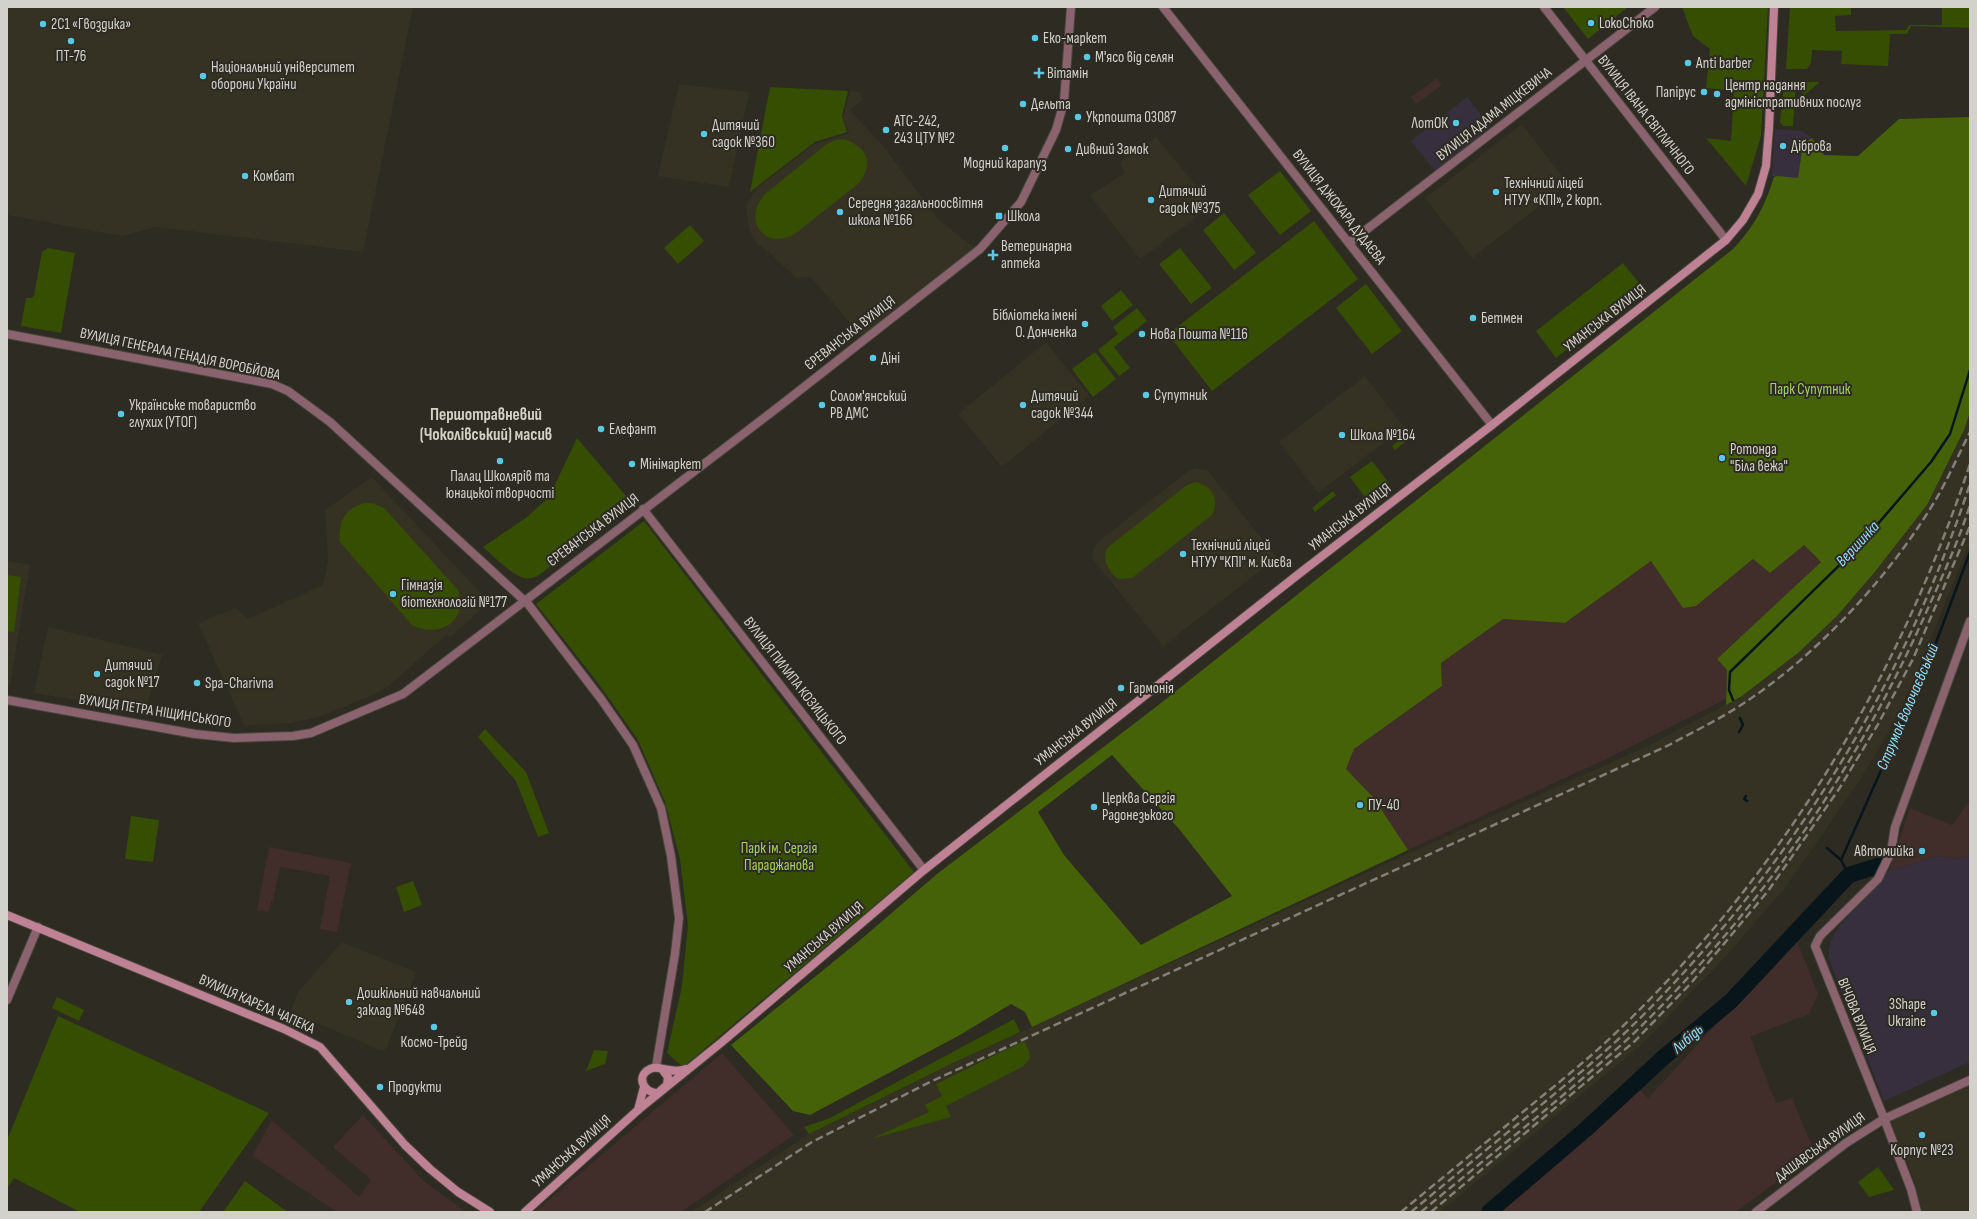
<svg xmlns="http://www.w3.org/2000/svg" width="1977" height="1219" viewBox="0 0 1977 1219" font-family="'Sofia Sans Condensed',sans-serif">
	<rect width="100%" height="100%" fill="#2d2b22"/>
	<g fill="#372f3e">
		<polygon points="1467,97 1491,127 1435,171 1411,141"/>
		<polygon points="1775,129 1802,131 1812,138 1803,179 1772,176"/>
		<polygon points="1939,856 1959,859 1970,856 1970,1062 1884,1101 1829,959 1829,949 1831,940 1838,928 1888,871"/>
	</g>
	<g fill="#412d2a">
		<polygon points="1437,78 1442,85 1416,104 1411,97"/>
		<polygon points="1803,545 1821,562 1717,659 1727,670 1726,699 1604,760 1408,850 1346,769 1354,749 1442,686 1441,663 1503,619 1565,623 1651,561 1696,606 1753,559 1770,573"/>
		<polygon points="1970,800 1970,856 1959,859 1939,856 1889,871 1910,808 1952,825"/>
		<polygon points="269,847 351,863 337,932 320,929 330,876 280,867 273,901 271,901 269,912 257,910"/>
		<polygon points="1796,938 1818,994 1809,1014 1750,1037 1776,1103 1792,1098 1815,1153 1736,1212 1491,1212 1636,1086 1648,1098"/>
		<polygon points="722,1053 794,1135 681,1212 534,1212"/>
		<polygon points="363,1115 424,1181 466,1212 337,1212 252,1156 272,1120 359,1197 371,1180 333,1147"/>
	</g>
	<g fill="#363223">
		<polygon points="7,7 413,7 363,252 156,227 122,236 7,215"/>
		<polygon points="679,84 749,92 729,187 658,176"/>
		<polygon points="850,91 859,92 863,99 850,110 884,147 938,219 974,248 861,336 811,277 796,278 770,253 757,244 749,230 746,205 757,188 815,144 849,133 843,117"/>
		<polygon points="1522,124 1568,184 1472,258 1425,198"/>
		<polygon points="1156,137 1212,205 1140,259 1090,195 1125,173 1120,163"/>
		<polygon points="1046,342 1089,396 1002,467 958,414"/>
		<polygon points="1365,376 1404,427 1318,493 1279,442"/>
		<polygon points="1970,412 1970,542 1911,687 1890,729 1862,777 1785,888 1727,955 1641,1045 1440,1212 691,1212 809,1134 955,1062 1392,861 1648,746 1742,696 1798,653 1837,616 1869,580 1927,505 1964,430"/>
		<polygon points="1196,468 1208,471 1277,558 1163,646 1092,558 1093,550 1098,542 1188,471"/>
		<polygon points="372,477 489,602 450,637 447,634 388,687 377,693 319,717 291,723 244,725 198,623 236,608 248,619 323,585 328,561 325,510"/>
		<polygon points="7,561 30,565 10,685 7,685"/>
		<polygon points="48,627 162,655 145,711 34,693"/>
		<polygon points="342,942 416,972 385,1052 291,1012 298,992"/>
		<polygon points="1970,1082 1970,1212 1923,1212 1911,1171 1888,1119"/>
	</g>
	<g fill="#354e02">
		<polygon points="1563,7 1628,7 1588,39"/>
		<polygon points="1682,7 1768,7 1761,136 1746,186 1706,138 1731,141 1734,91 1706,88 1710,49 1693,36"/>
		<polygon points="1790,7 1851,7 1851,15 1835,16 1836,31 1906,30 1909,25 1942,25 1942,7 1970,7 1970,28 1911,26 1907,34 1890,34 1888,66 1841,64 1842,51 1812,50 1811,63 1807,69 1786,69"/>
		<polygon points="1787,81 1796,81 1793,126 1783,126 1780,122 1784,84"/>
		<polygon points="1807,82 1819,82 1819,83 1803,96 1803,84"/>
		<polygon points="770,87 848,91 842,116 847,132 815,142 750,192"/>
		<path d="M844,139C867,147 875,164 858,184L796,233C766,252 741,221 765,194L827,144L835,140Z"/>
		<polygon points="1280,171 1311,211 1280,235 1248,195"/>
		<polygon points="1224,213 1256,253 1234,270 1203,230"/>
		<polygon points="1314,221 1358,279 1212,391 1168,334"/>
		<polygon points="690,225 704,241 678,264 664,248"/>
		<polygon points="48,248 75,253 61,333 21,326 26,298 32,298 34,296 42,252"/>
		<polygon points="1180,248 1212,288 1191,304 1159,264"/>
		<polygon points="1623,263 1644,289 1556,358 1536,331"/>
		<polygon points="1366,284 1402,331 1372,354 1336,308"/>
		<polygon points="1121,290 1133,305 1112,321 1101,306"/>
		<polygon points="1137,308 1147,321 1114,347 1130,368 1119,376 1098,350 1118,334 1113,327"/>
		<polygon points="1095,352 1116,379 1093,397 1072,369"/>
		<polygon points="1410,431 1413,436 1395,450 1392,446"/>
		<path d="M577,438L633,504L539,575C535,577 529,580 524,578C512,575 492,555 483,547L527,517L549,497Z"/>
		<polygon points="1372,461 1389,483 1367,500 1350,477"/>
		<path d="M1195,482C1212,485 1220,500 1212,515L1132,578L1118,579C1108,570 1102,561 1107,548L1187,485Z"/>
		<polygon points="1333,491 1336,495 1315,512 1312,508"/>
		<path d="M364,503H372L384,508L458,590C468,621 440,639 412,625L340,542C338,522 344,509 364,503Z"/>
		<polygon points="644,521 914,872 683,1067 667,1053 682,986 688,925 680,859 665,802 638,740 598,683 536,604"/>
		<polygon points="7,575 21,577 14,632 7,631"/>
		<polygon points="485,729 526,772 549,833 538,837 516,781 478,737"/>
		<polygon points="131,816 159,820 153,862 125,859"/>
		<polygon points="413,881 422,905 404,912 396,887"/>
		<polygon points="57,997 84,1010 79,1021 52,1008"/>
		<polygon points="58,1016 269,1113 199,1212 80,1212 14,1178 7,1189 7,1140"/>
		<polygon points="1014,1019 1020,1032 955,1062 809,1134 804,1127 830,1118"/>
		<path d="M1024,1041C1030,1054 1034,1057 1022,1067L946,1106L951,1117L871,1139L929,1112L925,1105L942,1096L936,1084Z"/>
		<polygon points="594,1050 608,1051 605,1064 586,1071"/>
		<polygon points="1878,1167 1894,1190 1869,1197 1858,1182"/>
		<polygon points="245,1181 288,1212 223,1212"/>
	</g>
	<path fill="#456208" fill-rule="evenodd" d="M1970,117V412L1964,430L1927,505L1874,573L1837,616L1798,653L1742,696L1726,705L1727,670L1717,659L1821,562L1804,545L1770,573L1753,559L1696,606L1683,608L1651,561L1565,623L1503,619L1441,663L1442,686L1354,749L1346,769L1373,797L1408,850L1032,1027L1025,1012L1011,1004L960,1035L810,1115L793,1111L731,1045L859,941L937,874L1152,710L1733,249C1754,227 1765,206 1774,177L1777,176L1798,178L1803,144L1812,138L1824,155L1858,156L1899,119ZM1112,755L1179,829L1232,896L1141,945L1064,855L1038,812Z"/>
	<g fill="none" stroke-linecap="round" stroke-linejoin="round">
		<g stroke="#08161c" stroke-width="2.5">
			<polyline points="1733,700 1729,690 1730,672 1858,547 1931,462 1950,434 1970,370"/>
			<polyline points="1739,732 1743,725 1740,718"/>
			<polyline points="1746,796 1744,799 1747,801"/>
			<polyline points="1827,848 1841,860 1849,875"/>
			<polyline points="1841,860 1925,672 1970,552"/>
		</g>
		<polyline stroke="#08161c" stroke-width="16" points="1489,1212 1585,1130 1664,1057 1731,1001 1849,875 1881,865"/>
		<defs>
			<g id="street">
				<polyline points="1163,7 1492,425"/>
				<polyline points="1544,7 1726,240"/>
				<polyline points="1349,243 1655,7"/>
				<polyline points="7,334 272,384 288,391 330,422 528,604 601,699 633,745 661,808 671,856 679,918 675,954 656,1067"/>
				<polyline points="643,509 924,870"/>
				<polyline points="7,700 195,734 234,738 293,736 311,733 403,694 781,405 980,249 1021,202 1056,130 1064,102 1071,7"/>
				<polyline points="7,1000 38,927"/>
				<polyline points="1756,1212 1846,1143 1884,1119 1970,1080"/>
				<polyline points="1917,1212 1911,1189 1883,1116 1815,946 1820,936 1878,879 1891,852 1895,827 1970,621"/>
			</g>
			<g id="secondary">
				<polyline points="7,915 284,1029 320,1047 405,1145 430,1169 458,1192 490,1212"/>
				<path d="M662,1069L668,1077L667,1085L658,1093C644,1094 635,1076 650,1069C658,1064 672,1075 686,1069"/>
				<polyline points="638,1110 644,1087"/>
				<polyline points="525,1212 638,1110 722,1042 924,870 1300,573 1492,425 1726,240 1743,220 1758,194 1766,166 1769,128 1774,7"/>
			</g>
		</defs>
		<use href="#street" stroke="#47463d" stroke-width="10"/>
		<use href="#secondary" stroke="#47463d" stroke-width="10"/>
		<use href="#street" stroke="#8a636e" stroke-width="8"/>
		<use href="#secondary" stroke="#bf8294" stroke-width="8"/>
		<g stroke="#828079" stroke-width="2.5" stroke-dasharray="8 4" stroke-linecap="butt">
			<path d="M705,1212L812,1142L930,1082L1667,746C1693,732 1720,719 1744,703C1819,654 1894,572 1939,494C1950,474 1960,452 1970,432"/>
			<path d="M1401,1212C1442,1178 1483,1145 1524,1111C1557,1084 1591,1057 1622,1027C1784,870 1899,677 1970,464"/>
			<path d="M1411,1212C1452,1178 1493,1144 1534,1111C1565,1085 1598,1059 1627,1031C1782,881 1902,690 1970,484"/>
			<path d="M1421,1212C1475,1167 1530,1124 1583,1078C1599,1064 1616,1050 1631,1036C1755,917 1855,772 1925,615C1941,579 1958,543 1970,505"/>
			<polyline points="1431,1212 1635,1041 1692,982 1768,891 1839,789 1877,726 1913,659 1970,526"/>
		</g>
	</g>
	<g fill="#59c8e5" stroke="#2d2b22" stroke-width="1.5">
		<circle cx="1591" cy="23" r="4"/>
		<circle cx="43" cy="24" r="4"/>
		<circle cx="1035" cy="38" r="4"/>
		<circle cx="71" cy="41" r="4"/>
		<circle cx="1087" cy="57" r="4"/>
		<circle cx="1688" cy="63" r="4"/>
		<path d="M1037 67h4v4h4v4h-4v4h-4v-4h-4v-4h4z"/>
		<circle cx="203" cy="76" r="4"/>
		<circle cx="1704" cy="92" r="4"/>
		<circle cx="1717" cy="94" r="4"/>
		<circle cx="1023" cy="104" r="4"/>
		<circle cx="1078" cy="117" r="4"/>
		<circle cx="1456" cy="123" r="4"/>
		<circle cx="886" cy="130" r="4"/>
		<circle cx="704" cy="134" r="4"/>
		<circle cx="1783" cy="146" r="4"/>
		<circle cx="1005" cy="148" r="4"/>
		<circle cx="1068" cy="149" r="4"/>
		<circle cx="245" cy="176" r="4"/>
		<circle cx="1496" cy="192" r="4"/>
		<circle cx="1151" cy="200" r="4"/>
		<circle cx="840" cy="212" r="4"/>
		<rect x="995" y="212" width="8" height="8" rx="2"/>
		<path d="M991 249h4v4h4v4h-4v4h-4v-4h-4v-4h4z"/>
		<circle cx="1473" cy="318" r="4"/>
		<circle cx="1085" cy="324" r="4"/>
		<circle cx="1142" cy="334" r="4"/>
		<circle cx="873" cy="358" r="4"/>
		<circle cx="1146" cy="395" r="4"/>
		<circle cx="822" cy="405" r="4"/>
		<circle cx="1023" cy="405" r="4"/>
		<circle cx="121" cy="414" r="4"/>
		<circle cx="601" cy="429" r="4"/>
		<circle cx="1342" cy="435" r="4"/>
		<circle cx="1722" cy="458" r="4"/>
		<circle cx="500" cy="461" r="4"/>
		<circle cx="632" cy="464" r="4"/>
		<circle cx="1183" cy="554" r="4"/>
		<circle cx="393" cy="594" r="4"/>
		<circle cx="97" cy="674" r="4"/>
		<circle cx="197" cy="683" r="4"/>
		<circle cx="1121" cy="688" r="4"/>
		<circle cx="1360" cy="805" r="4"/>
		<circle cx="1094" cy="807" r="4"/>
		<circle cx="1922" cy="851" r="4"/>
		<circle cx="349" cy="1002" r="4"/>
		<circle cx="1934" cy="1013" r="4"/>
		<circle cx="434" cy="1027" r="4"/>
		<circle cx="380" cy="1087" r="4"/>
		<circle cx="1922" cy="1135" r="4"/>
	</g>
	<g text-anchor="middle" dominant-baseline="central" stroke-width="4" stroke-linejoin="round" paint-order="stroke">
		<g font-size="15" fill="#d2d1cb" stroke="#2d2b22" text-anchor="start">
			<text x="1599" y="23">LokoChoko</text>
			<text x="51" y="24">2С1 «Гвоздика»</text>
			<text x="1043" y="38">Еко-маркет</text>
			<text x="71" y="56" text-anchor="middle">ПТ-76</text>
			<text x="1095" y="57">М'ясо від селян</text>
			<text x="1696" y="63">Anti barber</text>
			<text x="211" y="67">Національний університет<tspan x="211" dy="17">оборони України</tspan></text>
			<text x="1047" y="73">Вітамін</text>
			<text x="1725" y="85">Центр надання<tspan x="1725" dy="17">адміністративних послуг</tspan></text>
			<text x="1696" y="92" text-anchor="end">Папірус</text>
			<text x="1031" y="104">Дельта</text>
			<text x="1086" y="117">Укрпошта 03087</text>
			<text x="894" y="121">АТС-242,<tspan x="894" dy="17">243 ЦТУ №2</tspan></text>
			<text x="1448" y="123" text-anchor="end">ЛотОК</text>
			<text x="712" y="125">Дитячий<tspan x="712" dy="17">садок №360</tspan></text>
			<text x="1791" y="146">Діброва</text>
			<text x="1076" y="149">Дивний Замок</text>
			<text x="1005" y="163" text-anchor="middle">Модний карапуз</text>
			<text x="253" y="176">Комбат</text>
			<text x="1504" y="183">Технічний ліцей<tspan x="1504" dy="17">НТУУ «КПІ», 2 корп.</tspan></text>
			<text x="1159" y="191">Дитячий<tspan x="1159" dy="17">садок №375</tspan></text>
			<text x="848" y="203">Середня загальноосвітня<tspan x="848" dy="17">школа №166</tspan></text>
			<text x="1007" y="216">Школа</text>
			<text x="1001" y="246">Ветеринарна<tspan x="1001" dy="17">аптека</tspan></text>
			<text x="1077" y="315" text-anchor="end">Бібліотека імені<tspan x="1077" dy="17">О. Донченка</tspan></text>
			<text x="1481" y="318">Бетмен</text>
			<text x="1150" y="334">Нова Пошта №116</text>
			<text x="881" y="358">Діні</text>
			<text x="1154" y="395">Супутник</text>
			<text x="830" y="396">Солом'янський<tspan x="830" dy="17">РВ ДМС</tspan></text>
			<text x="1031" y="396">Дитячий<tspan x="1031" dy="17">садок №344</tspan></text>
			<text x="129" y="405">Українське товариство<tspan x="129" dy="17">глухих (УТОГ)</tspan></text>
			<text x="609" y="429">Елефант</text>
			<text x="1350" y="435">Школа №164</text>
			<text x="1730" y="449">Ротонда<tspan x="1730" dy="17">"Біла вежа"</tspan></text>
			<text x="640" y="464">Мінімаркет</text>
			<text x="500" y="476" text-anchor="middle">Палац Школярів та<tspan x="500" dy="17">юнацької творчості</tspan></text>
			<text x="1191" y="545">Технічний ліцей<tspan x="1191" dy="17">НТУУ "КПІ" м. Києва</tspan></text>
			<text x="401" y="585">Гімназія<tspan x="401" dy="17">біотехнологій №177</tspan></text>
			<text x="105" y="665">Дитячий<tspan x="105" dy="17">садок №17</tspan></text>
			<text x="205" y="683">Spa-Charivna</text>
			<text x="1129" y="688">Гармонія</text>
			<text x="1102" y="798">Церква Сергія<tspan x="1102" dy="17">Радонезького</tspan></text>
			<text x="1368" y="805">ПУ-40</text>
			<text x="1914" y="851" text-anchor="end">Автомийка</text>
			<text x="357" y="993">Дошкільний навчальний<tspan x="357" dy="17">заклад №648</tspan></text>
			<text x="1926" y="1004" text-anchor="end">3Shape<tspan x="1926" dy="17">Ukraine</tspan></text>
			<text x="434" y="1042" text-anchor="middle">Космо-Трейд</text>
			<text x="388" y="1087">Продукти</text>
			<text x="1922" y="1150" text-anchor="middle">Корпус №23</text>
		</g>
		<g font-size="15" fill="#d2d1cb" stroke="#2d2b22">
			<text transform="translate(1494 114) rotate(-38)">ВУЛИЦЯ АДАМА МІЦКЕВИЧА</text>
			<text transform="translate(1646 115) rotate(52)">ВУЛИЦЯ ІВАНА СВІТЛИЧНОГО</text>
			<text transform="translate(1339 207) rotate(52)">ВУЛИЦЯ ДЖОХАРА ДУДАЄВА</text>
			<text transform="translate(1605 318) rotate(-38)">УМАНСЬКА ВУЛИЦЯ</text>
			<text transform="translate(850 333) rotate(-38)">ЄРЕВАНСЬКА ВУЛИЦЯ</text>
			<text transform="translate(180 354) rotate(12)">ВУЛИЦЯ ГЕНЕРАЛА ГЕНАДІЯ ВОРОБЙОВА</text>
			<text transform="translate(1350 517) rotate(-38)">УМАНСЬКА ВУЛИЦЯ</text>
			<text transform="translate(593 530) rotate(-37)">ЄРЕВАНСЬКА ВУЛИЦЯ</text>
			<text transform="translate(795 681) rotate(52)">ВУЛИЦЯ ПИЛИПА КОЗИЦЬКОГО</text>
			<text transform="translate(155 711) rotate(9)">ВУЛИЦЯ ПЕТРА НІЩИНСЬКОГО</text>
			<text transform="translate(1076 732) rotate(-38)">УМАНСЬКА ВУЛИЦЯ</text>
			<text transform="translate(824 937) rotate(-41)">УМАНСЬКА ВУЛИЦЯ</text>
			<text transform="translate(257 1004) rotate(24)">ВУЛИЦЯ КАРЕЛА ЧАПЕКА</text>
			<text transform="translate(1857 1016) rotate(68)">ВІЧОВА ВУЛИЦЯ</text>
			<text transform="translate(1820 1147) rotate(-36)">ДАШАВСЬКА ВУЛИЦЯ</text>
			<text transform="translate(572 1151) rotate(-42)">УМАНСЬКА ВУЛИЦЯ</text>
		</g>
		<g font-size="15" fill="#a5d165" stroke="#2d2b22">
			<text x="1810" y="389">Парк Супутник</text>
			<text x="779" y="848">Парк ім. Сергія<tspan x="779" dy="17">Параджанова</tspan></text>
		</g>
		<g font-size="16" font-style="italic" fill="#92dffe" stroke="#2d2b22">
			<text transform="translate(1858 544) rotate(-47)">Вершинка</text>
			<text transform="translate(1908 707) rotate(-67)">Струмок Волочаєвський</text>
			<text transform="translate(1688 1039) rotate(-41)">Либідь</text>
		</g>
		<g font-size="17" font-weight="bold" fill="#d4d1c5" stroke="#2d2b22">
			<text x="486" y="415">Першотравневий<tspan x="486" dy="20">(Чоколівський) масив</tspan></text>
		</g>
	</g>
	<rect width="1977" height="1219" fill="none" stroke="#d2d1cb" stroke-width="16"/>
</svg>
